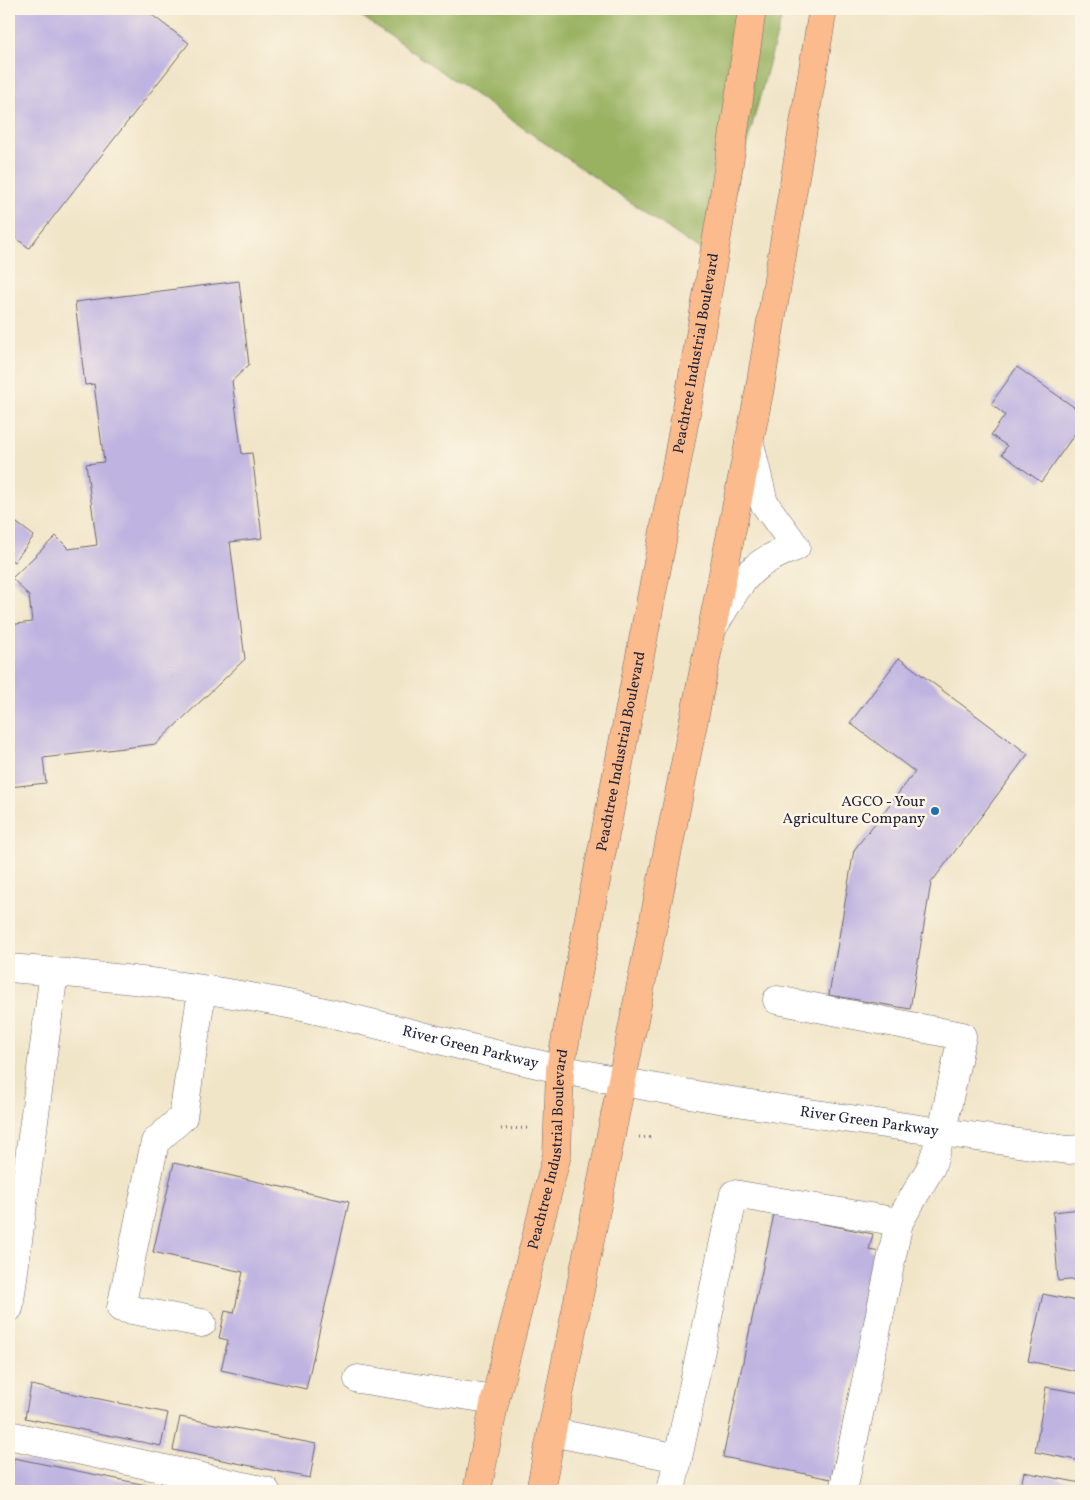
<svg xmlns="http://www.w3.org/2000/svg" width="1090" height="1500" viewBox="0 0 1090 1500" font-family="Vollkorn,serif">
	<rect width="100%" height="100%" fill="#fcf5e5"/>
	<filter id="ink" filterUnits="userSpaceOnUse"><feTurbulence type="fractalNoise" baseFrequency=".02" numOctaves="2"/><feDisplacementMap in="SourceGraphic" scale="10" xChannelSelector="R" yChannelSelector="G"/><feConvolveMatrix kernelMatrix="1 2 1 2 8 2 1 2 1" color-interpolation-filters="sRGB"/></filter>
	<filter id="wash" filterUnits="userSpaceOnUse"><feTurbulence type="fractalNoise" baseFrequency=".0096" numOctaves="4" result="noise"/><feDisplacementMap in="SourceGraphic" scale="20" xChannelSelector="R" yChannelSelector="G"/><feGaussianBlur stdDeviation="1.12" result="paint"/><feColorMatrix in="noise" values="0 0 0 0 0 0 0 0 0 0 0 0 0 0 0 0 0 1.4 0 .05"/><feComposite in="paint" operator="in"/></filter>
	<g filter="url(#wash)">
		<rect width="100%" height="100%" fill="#f1e5c8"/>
		<polygon fill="#99b262" stroke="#5e6a4e" points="351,9 784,9 715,261 714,260"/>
		<g id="blocks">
			<g fill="#bfb4e1">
				<polygon points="9,9 144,9 189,43 29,248 9,233"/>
				<polygon points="239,281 249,365 232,381 242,454 252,453 262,538 230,542 245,659 156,744 43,758 46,783 9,787 9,625 32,622 29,596 12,578 56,536 69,549 97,545 86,464 104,462 94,384 85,385 75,302"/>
				<polygon points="1017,367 1081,412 1081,425 1041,482 1002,454 1007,446 991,435 1005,415 991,404"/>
				<polygon points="9,517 34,536 14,562 9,558"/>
				<polygon points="899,658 1028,754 931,883 910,1009 829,995 854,850 915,772 850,723"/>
				<polygon points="174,1163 349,1202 306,1389 221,1370 228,1340 219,1338 225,1311 234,1313 243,1272 153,1252"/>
				<polygon points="1081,1209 1081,1279 1058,1281 1053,1212"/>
				<polygon points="774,1214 873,1234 869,1250 880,1252 831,1479 723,1457"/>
				<polygon points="1043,1294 1081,1302 1081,1372 1028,1361"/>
				<polygon points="31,1385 168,1413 161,1446 25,1418"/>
				<polygon points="1046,1387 1081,1393 1081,1461 1035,1452"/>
				<polygon points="180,1417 316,1444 310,1478 173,1450"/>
				<polygon points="14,1458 151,1486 150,1491 9,1491"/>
				<polygon points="1024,1472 1081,1483 1080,1491 1020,1491"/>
			</g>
		</g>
	</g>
	<g filter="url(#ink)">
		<use href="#blocks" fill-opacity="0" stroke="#6a666c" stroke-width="1"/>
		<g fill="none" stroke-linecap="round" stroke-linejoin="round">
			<defs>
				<g id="minor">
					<path d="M713,627C740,584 745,564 796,547L764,503L749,440"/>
					<path id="s1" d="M9,968C106,976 202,986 298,1006C386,1025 472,1050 560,1069C727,1105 898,1125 1067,1150L1081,1149"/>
					<polyline points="9,1308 54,972"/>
					<polyline points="202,1323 121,1308 155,1142 183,1117 202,990"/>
					<polyline points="358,1379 495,1400"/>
					<polyline points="552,1432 678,1458 734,1194 899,1222 931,1167 942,1132 962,1036 777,1000"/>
					<polyline points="9,1435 266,1491"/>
					<polyline points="671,1491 678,1458"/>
					<polyline points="843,1491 899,1222"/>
				</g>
				<g id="highway">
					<path id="s2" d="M477,1491L495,1400L557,1155L560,1069C626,716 703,364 752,9"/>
					<polyline points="540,1491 759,393 823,9"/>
				</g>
			</defs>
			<use href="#minor" stroke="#6a666c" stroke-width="29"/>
			<use href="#highway" stroke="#6a666c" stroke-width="29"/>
			<g stroke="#6a666c" stroke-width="3" stroke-dasharray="1 4" stroke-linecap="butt">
				<polyline points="501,1129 530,1128"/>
				<polyline points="639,1137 653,1138"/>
			</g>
			<use href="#minor" stroke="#fff" stroke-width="28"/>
			<use href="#highway" stroke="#fbbb8c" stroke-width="28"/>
		</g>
	</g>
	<circle fill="#1f6fb2" stroke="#fcf5e5" stroke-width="2" cx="935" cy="811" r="5"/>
	<g text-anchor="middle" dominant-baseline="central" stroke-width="5" stroke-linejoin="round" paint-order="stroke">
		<g font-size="15" fill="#22223b" stroke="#fcf5e5">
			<text stroke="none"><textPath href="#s2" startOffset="1160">Peachtree Industrial Boulevard</textPath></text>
			<text stroke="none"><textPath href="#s2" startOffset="755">Peachtree Industrial Boulevard</textPath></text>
			<text stroke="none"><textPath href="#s1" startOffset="469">River Green Parkway</textPath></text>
			<text stroke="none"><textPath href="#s1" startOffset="875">River Green Parkway</textPath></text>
			<text stroke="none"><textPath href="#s2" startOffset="350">Peachtree Industrial Boulevard</textPath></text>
		</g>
		<g font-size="15" fill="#22223b" stroke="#fcf5e5" text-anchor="end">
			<text x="925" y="802">AGCO - Your<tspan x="925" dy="17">Agriculture Company</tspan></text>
		</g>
	</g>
	<rect width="1090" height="1500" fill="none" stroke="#fcf5e5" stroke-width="30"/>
</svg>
